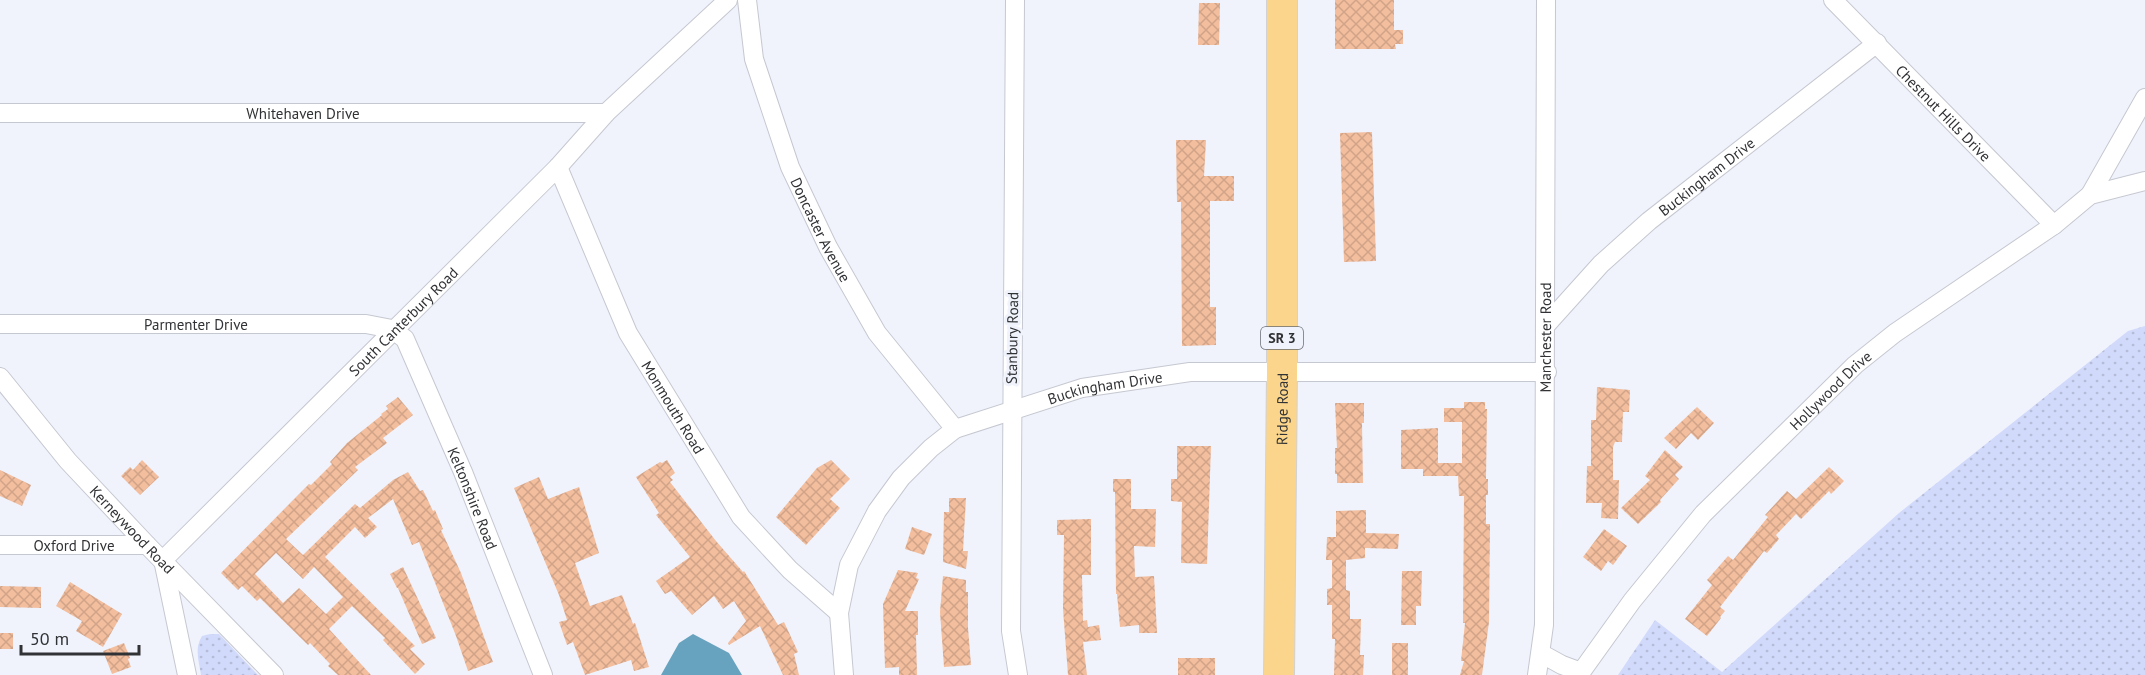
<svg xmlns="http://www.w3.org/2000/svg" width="2145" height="675" viewBox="0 0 2145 675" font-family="'PT Sans',sans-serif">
	<defs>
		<pattern id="green-dots" width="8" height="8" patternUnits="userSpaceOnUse" patternTransform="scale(1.5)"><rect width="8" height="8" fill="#d2dafb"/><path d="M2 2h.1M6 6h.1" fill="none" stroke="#b5bcd8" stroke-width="1.8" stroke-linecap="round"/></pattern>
		<pattern id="building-cross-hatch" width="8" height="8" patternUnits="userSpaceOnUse" patternTransform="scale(1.5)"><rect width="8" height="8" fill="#f3be9e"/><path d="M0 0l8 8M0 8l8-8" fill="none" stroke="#d1a489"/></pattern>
	</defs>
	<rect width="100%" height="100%" fill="#f0f3fc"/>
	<g fill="url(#green-dots)">
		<polygon points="2145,326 2145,675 1618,675 1655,620 1722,672 1899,513 2128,331"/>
		<path d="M210,634H219L222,637L258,675H201C199,661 194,649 202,636Z"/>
	</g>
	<polygon fill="#67a3bf" points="693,634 729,653 742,675 661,675 679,643"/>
	<g fill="url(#building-cross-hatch)" fill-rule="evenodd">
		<polygon points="1335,0 1394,0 1394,30 1403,30 1403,44 1395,44 1396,49 1335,49"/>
		<polygon points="1199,3 1220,3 1219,45 1198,45"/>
		<polygon points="1372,132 1376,261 1344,262 1340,133"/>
		<polygon points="1176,140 1206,140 1204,176 1234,176 1234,201 1210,201 1210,307 1216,307 1216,345 1182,346 1181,202 1177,202"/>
		<polygon points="1597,387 1630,390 1629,412 1623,412 1622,442 1615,442 1613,447 1613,480 1619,480 1618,519 1601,518 1602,503 1586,503 1587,466 1591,466 1591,420 1596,420"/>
		<path d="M398,397L413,415L383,438L387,443L355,467L358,470L286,539L303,555L355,504L360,508L393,480L408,472L420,491L423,490L433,511L435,510L443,529L441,530L461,573L493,662L468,671L456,636L419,542L412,545L393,499L368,518L377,527L365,538L355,527L325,557L415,646L410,649L425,664L415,674L383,640L385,638L352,606L329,629L371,675H338L328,666L330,664L310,643L308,645L260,598L257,601L242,586L238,590L221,573L309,484L311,485L332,464L330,462L347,443L382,415L381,414L388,409L386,406ZM276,553L303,579L314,567L343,597L326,614L299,588L283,603L255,574Z"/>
		<polygon points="1464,402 1485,402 1485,409 1487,409 1486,479 1488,479 1488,495 1486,495 1486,524 1490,524 1489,622 1482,675 1460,675 1464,661 1461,661 1465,623 1463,623 1464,496 1459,496 1458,476 1423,476 1423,469 1401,469 1401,430 1438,428 1438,463 1462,463 1462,422 1444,422 1444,408 1464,408"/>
		<polygon points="1335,403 1364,403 1364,423 1362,423 1363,483 1337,483 1337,474 1335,474 1335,448 1337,448"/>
		<polygon points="1697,407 1714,423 1698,440 1691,433 1676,449 1664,438"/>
		<polygon points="1177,446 1211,446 1207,564 1181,563 1182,502 1171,501 1171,479 1177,479"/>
		<polygon points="1665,450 1683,467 1675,475 1679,479 1660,500 1661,502 1638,524 1621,508 1650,480 1645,476"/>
		<polygon points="142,460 159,477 140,495 121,476 130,467 133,470"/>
		<polygon points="667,460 675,473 670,477 673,480 670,482 716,541 743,572 744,571 778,625 784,622 798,652 794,654 799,675 783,675 760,626 729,645 728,643 746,621 734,601 723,609 714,596 692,615 671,591 665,594 656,581 690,557 656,515 659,513 636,477 660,462 662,463"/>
		<polygon points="831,460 850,479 830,499 840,508 806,545 776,517 817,468"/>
		<polygon points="1829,467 1844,481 1831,494 1829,491 1801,519 1796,514 1776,535 1779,539 1767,553 1764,551 1720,607 1725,611 1720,617 1721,618 1707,636 1685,619 1712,585 1707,580 1728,556 1733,560 1768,517 1765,515 1787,491 1796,499"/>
		<polygon points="0,470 31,485 22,506 0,496"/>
		<polygon points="539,477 548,499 579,487 599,553 575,563 590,606 622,595 633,624 635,623 649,667 634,671 631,660 585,675 573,642 567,645 559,622 567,620 559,595 514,488"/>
		<polygon points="1113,479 1131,479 1131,509 1156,509 1155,547 1134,546 1135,577 1154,576 1157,633 1139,633 1139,625 1120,627 1117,594 1116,594 1115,492 1113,492"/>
		<polygon points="949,498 966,498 963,551 968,551 966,569 943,562 944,512 949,512"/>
		<polygon points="1366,510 1366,533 1399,534 1398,549 1365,548 1365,558 1346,560 1346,590 1350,591 1350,619 1361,619 1360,655 1364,655 1363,675 1334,675 1335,639 1332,639 1332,605 1327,605 1327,589 1332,588 1332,560 1326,560 1327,537 1336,537 1336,511"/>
		<polygon points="1091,519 1091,575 1082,575 1083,621 1087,620 1088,627 1099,625 1101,640 1083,642 1087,675 1068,675 1063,609 1064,535 1057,535 1057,520"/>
		<polygon points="912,527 932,534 924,555 905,549"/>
		<polygon points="1604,529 1627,546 1613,565 1608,561 1601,571 1583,557"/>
		<polygon points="403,567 436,638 422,644 398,588 397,588 390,574"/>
		<polygon points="898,570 918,573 916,578 919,579 905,611 918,611 918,635 916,635 917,675 899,675 899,667 885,668 883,604"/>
		<polygon points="1402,571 1422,571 1421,606 1416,606 1416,625 1401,625"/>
		<polygon points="943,576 966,580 966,592 968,592 968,628 971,665 944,667 940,612"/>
		<polygon points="70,582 122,614 103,647 76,631 82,621 56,606"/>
		<polygon points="0,586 41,587 41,608 0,607"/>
		<rect x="0" y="633" width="13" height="16"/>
		<polygon points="124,643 130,658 128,659 131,667 112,674 103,651"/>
		<rect x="1392" y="643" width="16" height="32"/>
		<rect x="1178" y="658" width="37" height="17"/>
	</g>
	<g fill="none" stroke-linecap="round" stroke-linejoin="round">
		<defs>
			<g id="minor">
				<path id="s1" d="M747,0L754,59L790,167L828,247L877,333L955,429"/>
				<polyline points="1015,0 1011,631 1018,675"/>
				<path id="s2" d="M1833,0L2054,225"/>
				<path id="s3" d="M0,113H606"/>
				<path id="s4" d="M558,167L628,333L741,517L790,570L839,613"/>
				<polyline points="2090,195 2145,98"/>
				<path id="s5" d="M0,324H366L392,329L405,339L463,472L543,675"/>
				<path id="s6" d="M1547,324L1601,264L1649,221L1877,43"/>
				<path id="s7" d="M0,377L68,461L147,545L274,675"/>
				<path id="s8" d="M0,545H147"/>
				<polyline points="1542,654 1562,665 1581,672"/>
				<path id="s9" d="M187,675L163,560L558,167L606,113L728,0"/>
				<path id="s10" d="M844,675L839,613L849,565L877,511L901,478L931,448L955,429L1082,388L1190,372H1547"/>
				<path id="s11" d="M1537,675L1544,625L1546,0"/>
				<path id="s12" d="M1579,675L1632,601L1703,514L1855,365L1895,333L2054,225L2090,195L2145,181"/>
			</g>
			<g id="primary">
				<path id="s13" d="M1279,675L1282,372V0"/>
			</g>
		</defs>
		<use href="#minor" stroke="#c6c8d1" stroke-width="20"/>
		<use href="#primary" stroke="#d2d2d3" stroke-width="32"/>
		<use href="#minor" stroke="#fff" stroke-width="18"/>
		<use href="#primary" stroke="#fad58b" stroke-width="30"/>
	</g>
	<g text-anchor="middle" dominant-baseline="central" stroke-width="6" stroke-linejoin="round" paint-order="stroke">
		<rect fill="#f0f3fc" stroke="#6a6c71" stroke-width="1.5" x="1261" y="327" width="42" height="22" rx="4.5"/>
		<g font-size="14" font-weight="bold" fill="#313235">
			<text x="1282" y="338">SR 3</text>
		</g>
		<g font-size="15" fill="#313235" stroke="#f0f3fc">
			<text stroke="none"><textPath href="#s2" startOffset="158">Chestnut Hills Drive</textPath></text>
			<text stroke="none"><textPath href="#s3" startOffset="303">Whitehaven Drive</textPath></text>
			<text stroke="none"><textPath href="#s6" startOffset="218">Buckingham Drive</textPath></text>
			<text stroke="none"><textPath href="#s1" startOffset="243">Doncaster Avenue</textPath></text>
			<text stroke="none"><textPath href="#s9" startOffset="456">South Canterbury Road</textPath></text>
			<text stroke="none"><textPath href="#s5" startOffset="196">Parmenter Drive</textPath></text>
			<text transform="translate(1012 338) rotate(-89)">Stanbury Road</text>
			<text stroke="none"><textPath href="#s11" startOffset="338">Manchester Road</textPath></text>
			<text stroke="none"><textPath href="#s10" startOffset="442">Buckingham Drive</textPath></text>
			<text stroke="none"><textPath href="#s12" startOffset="381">Hollywood Drive</textPath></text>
			<text stroke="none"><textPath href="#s4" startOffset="267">Monmouth Road</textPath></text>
			<text stroke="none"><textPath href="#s13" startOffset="266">Ridge Road</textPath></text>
			<text stroke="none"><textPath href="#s5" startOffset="582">Keltonshire Road</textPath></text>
			<text stroke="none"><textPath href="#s7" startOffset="202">Kerneywood Road</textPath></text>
			<text stroke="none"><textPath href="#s8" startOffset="74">Oxford Drive</textPath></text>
		</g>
	</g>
	<path d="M21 645v9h118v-9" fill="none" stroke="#313235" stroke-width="3"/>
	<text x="30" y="645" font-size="18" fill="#313235" stroke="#f0f3fc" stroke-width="4.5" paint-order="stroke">50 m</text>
</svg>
